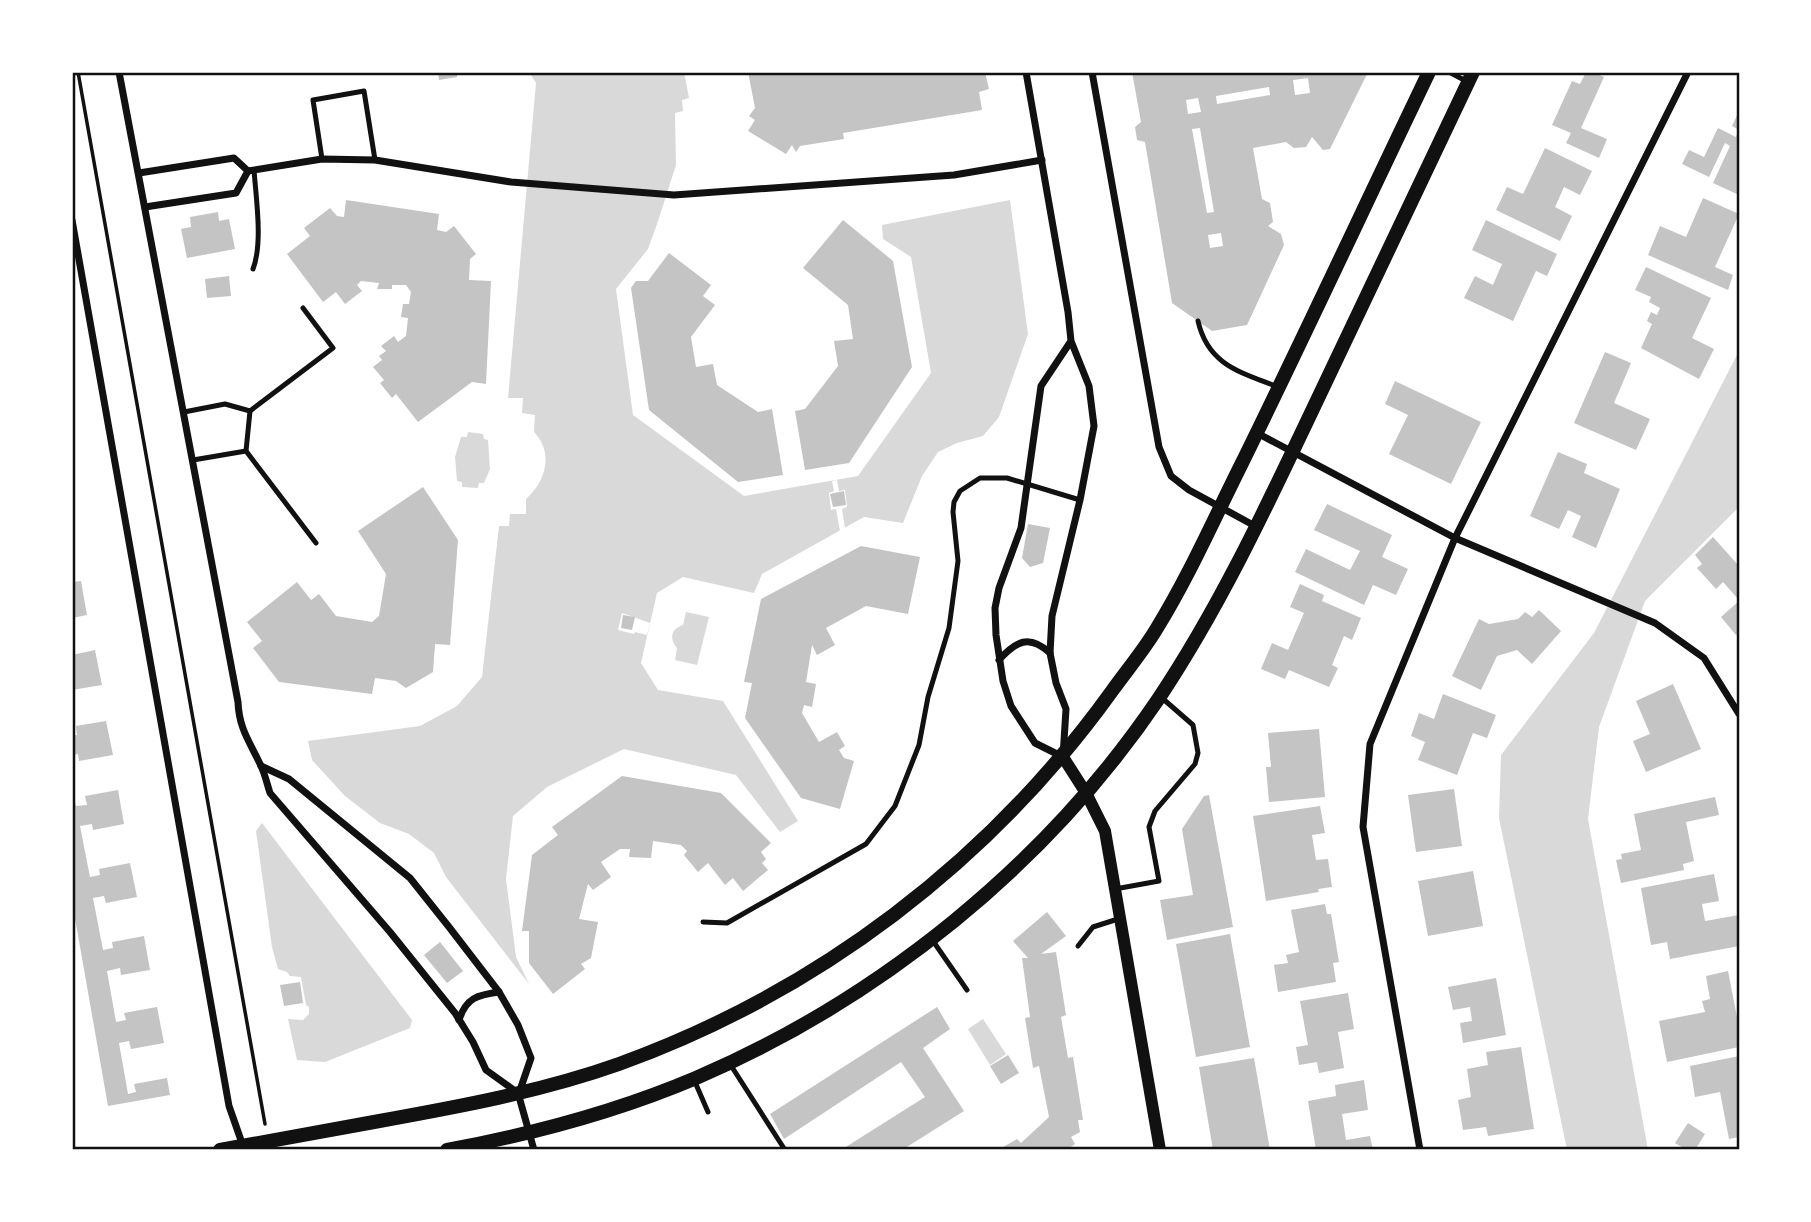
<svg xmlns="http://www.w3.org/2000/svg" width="1811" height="1222" viewBox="0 0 1811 1222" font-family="'Work Sans',sans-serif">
	<rect width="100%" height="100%" fill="#fff"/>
	<g fill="#d9d9d9">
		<path d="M529,72H684L689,98L682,100L683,111L675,113L676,165L658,221L648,249L616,289L633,415L744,496L858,476L931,373L911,257L883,239L882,225L1010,200L1028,334L999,417L983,436L957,443L938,452L922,476L903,523L864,517L762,574L754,593L683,577L657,593L641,663L658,690L723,701L798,821L780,832L736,775L624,749L547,787L513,816L506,879L516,957L529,984L446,877L434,853L409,834L380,823L345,796L312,760L308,741L420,726L457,706L482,677L499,526H509L510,514H526V499C546,481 554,453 534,432L535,415L522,413L523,398H508L536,83Z"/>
		<polygon points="1739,351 1739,507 1645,601 1599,727 1588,819 1648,1150 1567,1150 1499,818 1501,755 1594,633"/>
		<polygon points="468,432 483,434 484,439 488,440 490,469 484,483 479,483 478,488 462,487 462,482 457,481 455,457 461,437 467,437"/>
		<path d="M686,612L709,617L697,665L675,660L677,648C669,638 671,629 683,625Z"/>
		<polygon points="262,823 412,1020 410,1028 325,1062 297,1060 288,1019 303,1020 309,1014 309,1007 306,1005 301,977 290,976 287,972 278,969 272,947 256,831"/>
		<polygon points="983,1019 1006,1054 990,1065 968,1029"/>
	</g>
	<g fill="#fff">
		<polygon points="837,480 839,491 845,490 847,507 842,509 845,528 840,531 836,509 831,510 829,493 834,491 832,481"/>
		<polygon points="622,613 650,623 647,635 635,632 634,634 618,630"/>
	</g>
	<g fill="#c4c4c4" fill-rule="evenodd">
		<polygon points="438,72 457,72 457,77 439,80"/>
		<polygon points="748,72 985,72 989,89 979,92 982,110 843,133 844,139 800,146 796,152 792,145 786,154 748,131 755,120 749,116 755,108"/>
		<path d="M1132,72H1368L1330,149L1323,150L1312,137L1306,147L1294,148L1286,142L1253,148L1262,199L1270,203L1273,222L1268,226L1281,234L1284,245L1247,325L1212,331L1172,303L1145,142L1137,140L1135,127L1141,122ZM1308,78L1310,93L1295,95L1293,80ZM1269,87L1270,95L1217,104L1216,96ZM1198,98L1201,112L1188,114L1186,100ZM1200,128L1214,212L1207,213L1192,129ZM1221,233L1223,246L1210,248L1208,235Z"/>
		<polygon points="1586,72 1593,72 1604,77 1581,128 1607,139 1599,158 1566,143 1571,133 1552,125 1572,81 1580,84"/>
		<polygon points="1739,111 1739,195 1713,183 1730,146 1725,143 1709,177 1682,164 1689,150 1704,157 1718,128 1736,137 1739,130 1732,126"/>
		<polygon points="1545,148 1592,171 1580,195 1564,187 1555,207 1572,216 1560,241 1496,210 1507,187 1523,194"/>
		<polygon points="1703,198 1739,214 1715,267 1733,275 1728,290 1648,255 1660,226 1686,237"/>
		<polygon points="346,200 439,214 437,230 446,232 454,226 476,254 470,259 469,280 491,281 486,384 472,382 418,422 396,394 392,398 380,383 384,380 373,367 382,360 379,356 386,351 381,346 394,336 398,342 406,336 408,318 401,317 403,304 409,304 411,292 406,285 392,285 392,289 377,289 379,283 361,281 357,285 362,291 345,304 336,292 323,302 287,254 310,236 304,228 330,208 337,216 344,217"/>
		<polygon points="218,212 219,221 229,219 235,249 187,258 181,229 191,227 190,217"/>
		<polygon points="843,220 893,261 912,367 849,463 805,470 795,411 805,409 838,366 834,341 853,339 848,305 803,268"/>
		<polygon points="1486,220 1557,254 1547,276 1536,271 1513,321 1464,298 1475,276 1493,285 1502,264 1472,250"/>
		<polygon points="669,253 711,285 703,296 715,305 691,337 696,367 713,364 717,385 758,412 772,409 783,475 738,482 649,410 631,288 636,281 648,281"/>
		<polygon points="1646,267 1711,298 1692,338 1714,349 1699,379 1641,348 1652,324 1647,321 1651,312 1657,315 1660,308 1649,302 1651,297 1635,290"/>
		<polygon points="229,276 231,296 207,298 205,279"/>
		<polygon points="1605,352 1631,363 1614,403 1650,419 1636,450 1574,423"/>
		<polygon points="1395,381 1481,422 1451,484 1389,454 1408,415 1385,404"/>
		<polygon points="1558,452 1587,464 1584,473 1620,489 1596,548 1572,537 1581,516 1568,510 1559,529 1530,516"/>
		<polygon points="423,487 458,540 450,645 435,644 433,672 406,688 396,681 375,678 372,694 279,682 253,648 262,641 247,622 297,582 311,600 319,594 336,616 372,622 379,616 386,574 358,531"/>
		<polygon points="844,491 846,505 833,507 830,494"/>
		<polygon points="1327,504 1392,535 1382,557 1408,569 1396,595 1373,585 1364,605 1295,572 1306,549 1350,570 1360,551 1314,530"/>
		<polygon points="1028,524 1050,528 1043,563 1030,567 1022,558"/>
		<polygon points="1713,537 1739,566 1739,600 1723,582 1716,589 1697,568 1702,564 1695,555"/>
		<polygon points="861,546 920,557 908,614 866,606 826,628 835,645 817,655 812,645 806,682 816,684 812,707 804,705 802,713 819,742 837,732 845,746 839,750 844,758 854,761 840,809 801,798 745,718 752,683 744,682 761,599"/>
		<polygon points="81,581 87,615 72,618 72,582"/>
		<polygon points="1300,584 1324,595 1322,601 1361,618 1352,640 1344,636 1332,665 1338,668 1329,687 1289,670 1285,679 1261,669 1272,643 1288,650 1304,613 1290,607"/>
		<polygon points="1739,601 1739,632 1736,635 1721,617"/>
		<polygon points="1539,610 1561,631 1532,664 1517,650 1497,656 1481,690 1452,676 1479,619 1489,624 1518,619 1525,612 1532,617"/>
		<polygon points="623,615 635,617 632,630 621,628"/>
		<polygon points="95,650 102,685 72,690 72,655"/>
		<polygon points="1673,684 1701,749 1646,772 1633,741 1650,734 1636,701"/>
		<polygon points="1443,694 1496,715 1487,738 1473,733 1457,775 1418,760 1425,742 1411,736 1419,713 1434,719"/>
		<polygon points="106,721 113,755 79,761 78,754 72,755 72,736 77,735 76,726"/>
		<polygon points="1319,729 1325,797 1269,802 1266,767 1271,767 1268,733"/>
		<polygon points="622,776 721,793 771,843 761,852 766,859 762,863 768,870 743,891 733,878 725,885 708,863 698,872 684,855 687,851 681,845 653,841 651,858 629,857 630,849 620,849 601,862 611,877 593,890 588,884 579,919 598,922 591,958 581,964 585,969 553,994 529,963 529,931 522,931 532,855 558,835 552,827"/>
		<polygon points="1454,789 1462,846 1416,852 1408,795"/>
		<polygon points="118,790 124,824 93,830 92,824 80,826 90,877 100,875 99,869 130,863 137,897 106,903 104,896 93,898 103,950 113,948 112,942 144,936 150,970 121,975 120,968 107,971 116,1022 126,1020 124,1013 157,1007 164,1043 131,1049 129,1041 119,1043 128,1094 136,1092 134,1084 167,1078 170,1095 108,1106 72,901 72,791 76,806 87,805 85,796"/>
		<polygon points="1209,795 1233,927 1167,940 1160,900 1193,895 1182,829 1204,796"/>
		<polygon points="1715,797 1719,815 1686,822 1694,861 1683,864 1684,870 1621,883 1616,860 1622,859 1621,854 1641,850 1634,814"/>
		<polygon points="1320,806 1325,833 1312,835 1316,860 1328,859 1332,887 1318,889 1319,892 1266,901 1253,816"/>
		<polygon points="1473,871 1483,926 1428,936 1418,881"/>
		<polygon points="1714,874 1719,901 1702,904 1705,921 1739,915 1739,946 1670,959 1667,942 1651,945 1641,888"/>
		<polygon points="1325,904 1327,914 1331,914 1339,962 1333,963 1336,982 1278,992 1274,965 1288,963 1286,955 1299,952 1291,910"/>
		<polygon points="1047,912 1066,936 1041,954 1056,952 1066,1015 1061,1017 1068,1058 1073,1057 1083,1120 1078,1120 1080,1132 1071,1137 1075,1144 1066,1150 998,1150 1017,1139 1021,1143 1049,1117 1039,1066 1033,1068 1025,1018 1030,1017 1022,958 1028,958 1013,941"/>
		<polygon points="1230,934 1250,1047 1196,1057 1176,944"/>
		<polygon points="440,942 463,971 447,983 424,955"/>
		<polygon points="1728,971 1737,1017 1739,1017 1739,1047 1667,1062 1659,1021 1705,1012 1702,1001 1710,999 1706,976"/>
		<polygon points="1496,978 1506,1035 1463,1043 1460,1023 1472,1021 1470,1007 1453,1010 1448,987"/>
		<polygon points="300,982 303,1003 284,1006 280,985"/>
		<polygon points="1348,993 1354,1029 1338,1032 1344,1068 1319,1073 1317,1062 1299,1065 1296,1047 1308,1045 1300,1001"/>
		<polygon points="937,1007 950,1029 923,1048 964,1111 902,1150 841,1150 925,1097 901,1062 784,1139 770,1114"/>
		<polygon points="1521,1047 1534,1129 1488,1136 1486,1127 1463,1130 1458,1100 1471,1097 1467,1069 1488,1065 1486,1052"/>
		<polygon points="1008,1055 1019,1073 1001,1084 990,1066"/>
		<polygon points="1739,1056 1739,1137 1729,1139 1720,1092 1695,1097 1690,1066"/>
		<polygon points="1254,1058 1270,1150 1213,1150 1199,1067"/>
		<polygon points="1364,1080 1368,1110 1342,1114 1346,1140 1370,1136 1373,1150 1316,1150 1308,1101 1336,1096 1335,1085"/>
		<polygon points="1688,1123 1705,1134 1695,1150 1687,1150 1675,1143"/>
	</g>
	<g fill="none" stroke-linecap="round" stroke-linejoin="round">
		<polyline stroke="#111" stroke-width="3.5" points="78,72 265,1124"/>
		<g stroke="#111" stroke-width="5">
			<polyline points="1449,72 1466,81"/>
			<polyline points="322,159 313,100 364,91 375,160"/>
			<path d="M253,269C263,243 256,198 254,170"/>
			<path d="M1198,321C1208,365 1240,372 1278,387"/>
			<polyline points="184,412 225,404 250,411 333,348 303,308"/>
			<polyline points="246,451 250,411"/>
			<polyline points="193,460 246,451 316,543"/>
			<polyline points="1115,889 1159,881 1149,827 1155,811 1195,764 1198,753 1193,725 1162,698"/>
			<polyline points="703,922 727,923 866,844 895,806 919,745 928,697 949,628 958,561 953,512 954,502 960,491 980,478 1007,478 1080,500"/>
			<polyline points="933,941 967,990"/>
			<polyline points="1078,946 1093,927 1118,919"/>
			<polyline points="730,1064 785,1150"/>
			<polyline points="695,1082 708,1112"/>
		</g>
		<g stroke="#111" stroke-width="7">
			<path d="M119,72L238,702C239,729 250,742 261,766C265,774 267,784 270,793L390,932L455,1013L473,1042L486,1070L518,1093"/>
			<polyline points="1026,72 1068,312 1071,341 1089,386 1094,426 1080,500 1052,616 1050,653 1056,683 1066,709 1063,757 1035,743 1011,706 1003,681 996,635 995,608 999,588 1021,528 1041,386 1071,341"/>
			<polyline points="1092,72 1159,447 1171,476 1189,490 1255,526"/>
			<polyline points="248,171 322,159 375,160 511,182 674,195 954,175 1042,160"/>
			<polyline points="139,173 234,158 248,171"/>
			<polyline points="145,207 236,193 248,171"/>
			<polyline points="72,220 229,1106 243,1146"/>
			<polyline points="1257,433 1455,538 1655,623 1704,658 1739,714"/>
			<path d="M999,660C1016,641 1029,634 1050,653"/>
			<polyline points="261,766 289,779 410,878 449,927 499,992 518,1025 531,1058 519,1093"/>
			<path d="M459,1020C466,998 477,995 499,992"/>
			<polyline points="518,1093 534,1150"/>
			<polyline points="1420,1150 1363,827 1370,744 1455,538 1688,72"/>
		</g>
		<polyline stroke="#111" stroke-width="12" points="1063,757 1086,793 1105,831 1160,1150"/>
		<g stroke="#111" stroke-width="14">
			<path d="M220,1150C271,1141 322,1131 374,1122C457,1107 540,1092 619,1064C818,992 989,862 1112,691C1127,670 1144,650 1157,628C1189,576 1214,519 1241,465C1305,335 1366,203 1429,72"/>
			<path d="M447,1150C533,1134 616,1112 696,1078C880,999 1047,864 1159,698C1219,608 1265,510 1311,413C1365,299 1419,185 1473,72"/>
		</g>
	</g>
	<rect width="1811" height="1222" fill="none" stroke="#ffffff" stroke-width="147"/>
	<rect x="74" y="74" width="1664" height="1074" fill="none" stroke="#111" stroke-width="2.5"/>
</svg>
